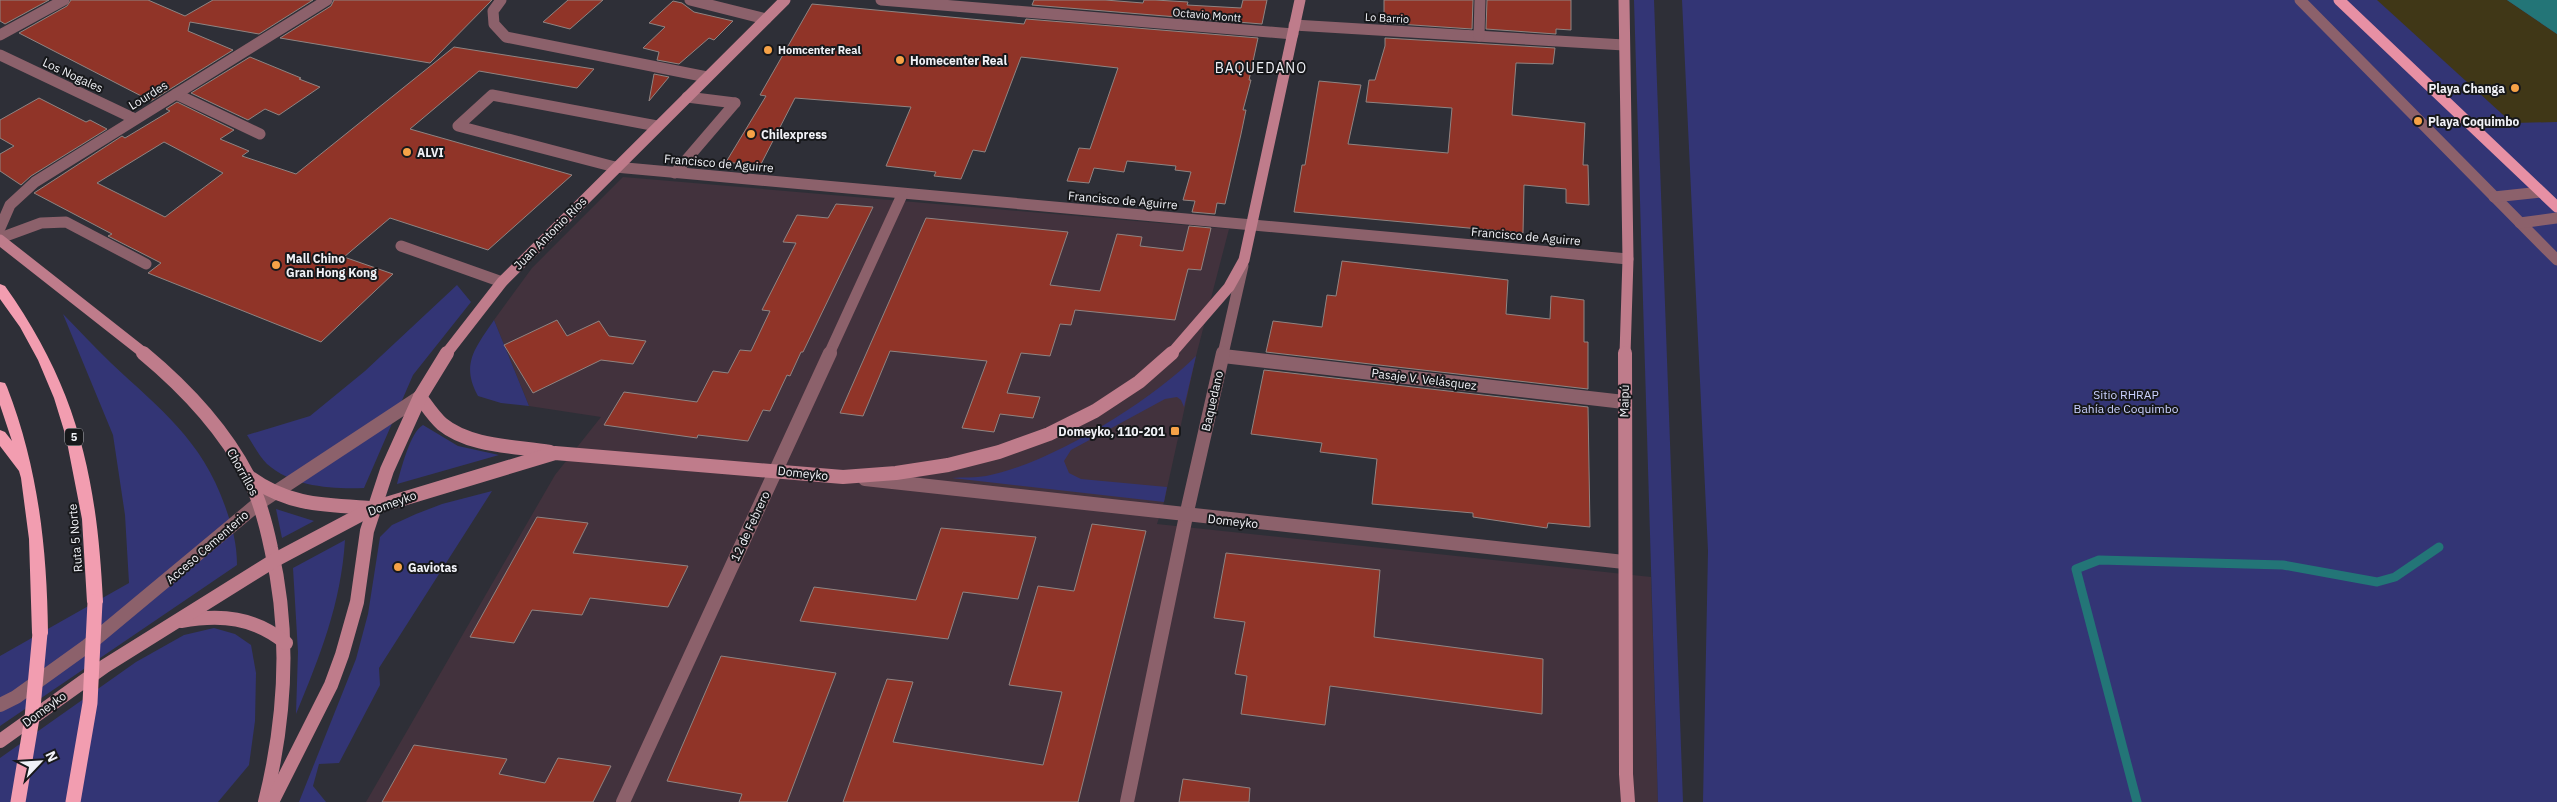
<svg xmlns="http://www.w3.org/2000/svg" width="2557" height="802" viewBox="0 0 2557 802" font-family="'IBM Plex Sans',sans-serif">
	<rect width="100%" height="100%" fill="#2e2f37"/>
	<polygon fill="#42323d" points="623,177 1229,229 1196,356 1164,502 1157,524 1651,577 1658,802 366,802 555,475 601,417 529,406 494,320 532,268"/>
	<g fill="#333575">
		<polygon points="1634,0 1654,0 1683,802 1658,802"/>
		<polygon points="1682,0 2557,0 2557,802 1703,802 1708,551"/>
		<path d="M457,285L471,302L413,375L364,488C331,489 293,487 267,464C259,456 253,444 247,435L310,416L365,371Z"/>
		<path d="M63,314C79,330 94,347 111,363C160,409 202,440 225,506C232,526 237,543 237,565L0,726V656L129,583L125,515L113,435Z"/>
		<path d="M494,320L529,406L501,403L478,396C460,364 476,347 494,320Z"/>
		<path d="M1196,356L1184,407L1181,400L1177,397L1165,399L1071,450L1064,461L1069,473L1081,479L1167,487L1164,502L952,478C963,477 975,478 986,476C1050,464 1150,402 1196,356Z"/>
		<path d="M423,425L458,446L499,455L397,484C401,470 410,432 423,425Z"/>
		<polygon points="492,491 379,668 380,685 339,763 319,764 313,786 326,802 299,802 356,659 368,614 380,537 392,525 416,514 442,504"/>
		<polygon points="276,509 314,521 282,538"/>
		<path d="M345,540C341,604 320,656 296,714L298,652L293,568Z"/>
		<polygon points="214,628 235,634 251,645 256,673 255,721 249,765 218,802 0,802 0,758 136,662 184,635"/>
	</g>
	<polygon fill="#403717" points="2377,0 2507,0 2557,34 2557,122 2512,123"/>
	<polygon fill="#237577" points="2507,0 2557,0 2557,34"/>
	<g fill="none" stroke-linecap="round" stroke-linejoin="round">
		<polyline stroke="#237577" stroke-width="9" points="2137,802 2076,569 2099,560 2283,565 2377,582 2395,577 2439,547"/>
	</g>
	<g fill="#903428" stroke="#8f8482" fill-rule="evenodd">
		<polygon points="0,0 49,0 5,24 0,21"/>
		<polygon points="71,0 148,0 185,16 213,0 313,0 259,34 190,22 188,31 233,50 151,101 19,33 67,6"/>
		<polygon points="334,0 492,0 430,63 280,38 331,6"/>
		<polygon points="568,0 603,0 570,29 543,22"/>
		<polygon points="1034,0 1105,0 1143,3 1144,0 1155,0 1188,2 1187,5 1241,8 1243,0 1267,0 1262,24 1032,5"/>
		<polygon points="1384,0 1473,0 1472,29 1384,23"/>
		<polygon points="1487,0 1571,0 1571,30 1556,29 1556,34 1486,29"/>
		<polygon points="673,1 682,3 694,12 733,21 714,40 709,38 679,64 657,60 659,52 643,48 665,27 649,23"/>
		<polygon points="812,4 1024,24 1026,19 1258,38 1249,80 1251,80 1243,110 1246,110 1241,134 1225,204 1217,203 1215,214 1192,212 1195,201 1183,200 1191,172 1175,170 1176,166 1127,161 1124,172 1094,168 1089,183 1067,181 1079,148 1090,149 1118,68 1021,57 985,152 973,150 961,179 934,176 936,172 886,166 911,107 795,98 760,166 726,162 766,96 760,95"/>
		<polygon points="1385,38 1555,48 1553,64 1516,63 1512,115 1585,123 1583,165 1588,165 1589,205 1566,203 1566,189 1524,185 1523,233 1294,212 1302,165 1305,165 1319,81 1361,85 1348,144 1448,153 1452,108 1366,102 1369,80 1375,80 1385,46"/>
		<path d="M454,47L594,69L577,88L479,71L410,129L572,175L488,250L390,218L344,257L393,274L321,342L148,273L161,263L108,236L112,234L34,193L122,136L125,138L170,111L166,109L177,102L234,130L220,139L249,151L242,156L296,174ZM164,142L223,173L165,217L97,183Z"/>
		<polygon points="250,57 301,78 299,79 320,87 279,115 265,109 248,120 191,93"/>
		<polygon points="654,74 669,77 649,101"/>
		<polygon points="39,98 86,122 90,120 107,129 31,176 21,185 0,171 0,154 14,146 0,138 0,120"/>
		<polygon points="836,204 873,207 803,352 801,352 790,376 787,375 770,411 763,410 748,441 698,435 697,438 604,425 624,392 697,402 713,371 728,373 740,350 751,351 770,311 762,310 796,243 783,242 797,215 828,218"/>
		<polygon points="926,218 1068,232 1050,285 1100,291 1117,234 1142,237 1140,246 1183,251 1189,226 1211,228 1201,270 1188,269 1175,320 1075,310 1071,325 1060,324 1050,356 1021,353 1007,393 1040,397 1033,418 1000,414 994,432 962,428 987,361 890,351 863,416 840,413"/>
		<polygon points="1342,261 1508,280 1506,314 1550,319 1551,296 1584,300 1584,342 1588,342 1588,389 1266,352 1273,321 1322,327 1327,295 1336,296"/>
		<polygon points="557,320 567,336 599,321 609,336 646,341 633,364 601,360 533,393 504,345"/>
		<polygon points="1264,370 1588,407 1590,527 1548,523 1547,528 1473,517 1473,513 1372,504 1377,459 1320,452 1322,443 1251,434"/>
		<polygon points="537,517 588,523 573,553 688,566 668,607 590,598 582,615 532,610 514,643 470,637"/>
		<polygon points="1092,524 1146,531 1078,802 843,802 887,679 913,682 893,742 1043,765 1062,692 1009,685 1038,586 1074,591"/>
		<polygon points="941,528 1036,537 1018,599 963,592 948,639 800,621 814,587 916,600"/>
		<polygon points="1226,553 1380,570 1374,637 1543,659 1542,714 1330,686 1325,725 1241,714 1247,676 1235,674 1245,622 1214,618"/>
		<polygon points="721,656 836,673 787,802 739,802 742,794 667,781"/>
		<polygon points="414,745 507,759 499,774 545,783 558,758 611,766 593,802 382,802"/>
		<polygon points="1183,779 1250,788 1249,802 1179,802"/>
	</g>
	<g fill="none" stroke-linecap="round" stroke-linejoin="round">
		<g stroke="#8c616b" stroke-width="11">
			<polyline points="501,0 493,11 494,24 506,37 707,77"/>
			<polyline points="690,0 766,19"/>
			<polyline points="2300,0 2557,260"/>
			<polyline points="687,97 735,103"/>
			<polyline points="615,167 458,126 492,95 657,126"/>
			<polyline points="675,173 735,103"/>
			<polyline points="2494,197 2541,192"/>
			<polyline points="2520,223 2557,218"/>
			<polyline points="0,238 41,223 66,222 146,264"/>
			<polyline points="401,246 502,282"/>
		</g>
		<polyline stroke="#8c616b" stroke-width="11" points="176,94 260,134"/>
		<polyline stroke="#8c616b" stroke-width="14" points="0,705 16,697 87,646 259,503 420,397"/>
		<g stroke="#8c616b" stroke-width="11">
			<polyline points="881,0 1293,34"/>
			<polyline points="1294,25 1624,45"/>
			<polyline points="0,35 64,0"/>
			<polyline points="1479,36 1480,0"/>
			<polyline points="0,55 135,119"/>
			<polyline points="615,167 1628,259"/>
			<polyline points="0,228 10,205 35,182 327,0"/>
			<polyline points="829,354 902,195"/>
			<polyline points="1223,354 1243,266"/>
		</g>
		<g stroke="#8c616b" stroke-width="14">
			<polyline points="1223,356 1624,402"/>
			<polyline points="623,802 830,353"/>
			<polyline points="1127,802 1186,516 1223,353"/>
		</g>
		<polyline stroke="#8c616b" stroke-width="14" points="865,479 1624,562"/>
		<g stroke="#bf7c8b" stroke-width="11">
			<polyline points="1624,0 1628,259 1625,354"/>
			<polyline points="0,240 145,354"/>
			<polyline points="446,354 502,282 785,0"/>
			<polyline points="1171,354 1229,287 1244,260 1300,0"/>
		</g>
		<g stroke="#bf7c8b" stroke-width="14">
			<path d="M143,353C184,387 223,428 248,476C259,498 266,524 271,548C291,633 286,717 265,802"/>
			<polyline points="1625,353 1626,774 1628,802"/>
			<path d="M420,397C427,406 433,416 442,424C470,447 516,446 550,452"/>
			<path d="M248,476C288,506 325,505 373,508"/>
			<path d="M181,621C221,614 254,617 286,643"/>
			<polyline points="0,741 105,666 275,560 373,508 555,453 843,477 896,473 948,465 999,452 1049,434 1095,411 1139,382 1172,353"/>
			<polyline points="272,802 331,685 342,655 357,602 367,531 387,470 420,397 447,353"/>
		</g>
		<polyline stroke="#e790a4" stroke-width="11" points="2339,0 2557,207"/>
		<g fill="#f29db0" fill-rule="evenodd">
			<path d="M0,284L5,286C78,389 97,478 103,602L100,607L95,609L90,607L87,602L82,519L66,437L54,398L38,360L20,327L0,299Z"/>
			<path d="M0,382L5,383L7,387C38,467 47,547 48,633L46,638L40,640L34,638L32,633L29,539L21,478L19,471L0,446V430L5,432L12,441L0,405Z"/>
		</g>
		<g stroke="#f29db0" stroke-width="15">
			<polyline points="18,802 32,718 40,633"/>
			<polyline points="73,802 90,703 95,602"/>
		</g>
	</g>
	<g fill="#f6a247" stroke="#17181b" stroke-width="2">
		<circle cx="768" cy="50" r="5"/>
		<circle cx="900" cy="60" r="5"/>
		<circle cx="2515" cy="88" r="5"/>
		<circle cx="2418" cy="121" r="5"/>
		<circle cx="751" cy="134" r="5"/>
		<circle cx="407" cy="152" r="5"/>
		<circle cx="276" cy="265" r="5"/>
		<rect x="1170" y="426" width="10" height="10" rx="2.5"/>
		<circle cx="398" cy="567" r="5"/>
	</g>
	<g text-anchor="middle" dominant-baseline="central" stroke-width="4" stroke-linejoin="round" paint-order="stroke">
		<g font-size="11" fill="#f1f2f7" stroke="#17181b">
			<text transform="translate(1207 15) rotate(5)">Octavio Montt</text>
			<text transform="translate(1387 18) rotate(3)">Lo Barrio</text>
		</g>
		<g font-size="11" font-weight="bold" fill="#f1f2f7" stroke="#17181b" text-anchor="start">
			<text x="778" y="50">Homcenter Real</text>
		</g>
		<rect fill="#17181b" stroke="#b0b1b5" stroke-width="1" x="65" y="428.5" width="18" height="17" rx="4"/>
		<g font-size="11" font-weight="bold" fill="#f1f2f7">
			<text x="74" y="437">5</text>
		</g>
		<g font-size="12" font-weight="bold" fill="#f1f2f7" stroke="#17181b" text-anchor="start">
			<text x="910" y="60">Homecenter Real</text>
			<text x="2505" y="88" text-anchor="end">Playa Changa</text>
			<text x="2428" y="121">Playa Coquimbo</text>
			<text x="761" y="134">Chilexpress</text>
			<text x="417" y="152">ALVI</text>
			<text x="286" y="258">Mall Chino<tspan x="286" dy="14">Gran Hong Kong</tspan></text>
			<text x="1165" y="431" text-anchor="end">Domeyko, 110-201</text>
			<text x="408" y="567">Gaviotas</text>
		</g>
		<g font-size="12" fill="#f1f2f7" stroke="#17181b">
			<text transform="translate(73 75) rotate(25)">Los Nogales</text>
			<text transform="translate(148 95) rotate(-32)">Lourdes</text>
			<text transform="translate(719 163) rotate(5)">Francisco de Aguirre</text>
			<text transform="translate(1123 200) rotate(5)">Francisco de Aguirre</text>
			<text transform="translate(550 233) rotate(-45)">Juan Antonio Ríos</text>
			<text transform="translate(1526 236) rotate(5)">Francisco de Aguirre</text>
			<text transform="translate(1424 379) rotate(7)">Pasaje V. Velásquez</text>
			<text transform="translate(1212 401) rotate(-77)">Baquedano</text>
			<text transform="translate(1624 401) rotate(-89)">Maipú</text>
			<text transform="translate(243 472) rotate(61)">Chorrillos</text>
			<text transform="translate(803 473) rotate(6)">Domeyko</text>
			<text transform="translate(392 503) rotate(-20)">Domeyko</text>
			<text transform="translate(1233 521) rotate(6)">Domeyko</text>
			<text transform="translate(750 526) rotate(-65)">12 de Febrero</text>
			<text transform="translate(75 538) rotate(-95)">Ruta 5 Norte</text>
			<text transform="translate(207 547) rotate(-41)">Acceso Cementerio</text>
			<text transform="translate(44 709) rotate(-36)">Domeyko</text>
		</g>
		<g font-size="12" fill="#cbd2ff" stroke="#17181b">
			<text x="2126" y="394">Sitio RHRAP<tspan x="2126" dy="14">Bahía de Coquimbo</tspan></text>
		</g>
		<g font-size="14" letter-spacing="1" fill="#f1f2f7" stroke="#17181b">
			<text x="1261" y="68">BAQUEDANO</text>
		</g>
	</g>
	<g transform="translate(40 762) rotate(65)" stroke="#17181b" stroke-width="4" paint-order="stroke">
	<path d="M0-4L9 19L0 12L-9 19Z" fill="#f1f2f7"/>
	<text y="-8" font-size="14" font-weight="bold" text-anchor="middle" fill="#f1f2f7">N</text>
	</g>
</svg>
